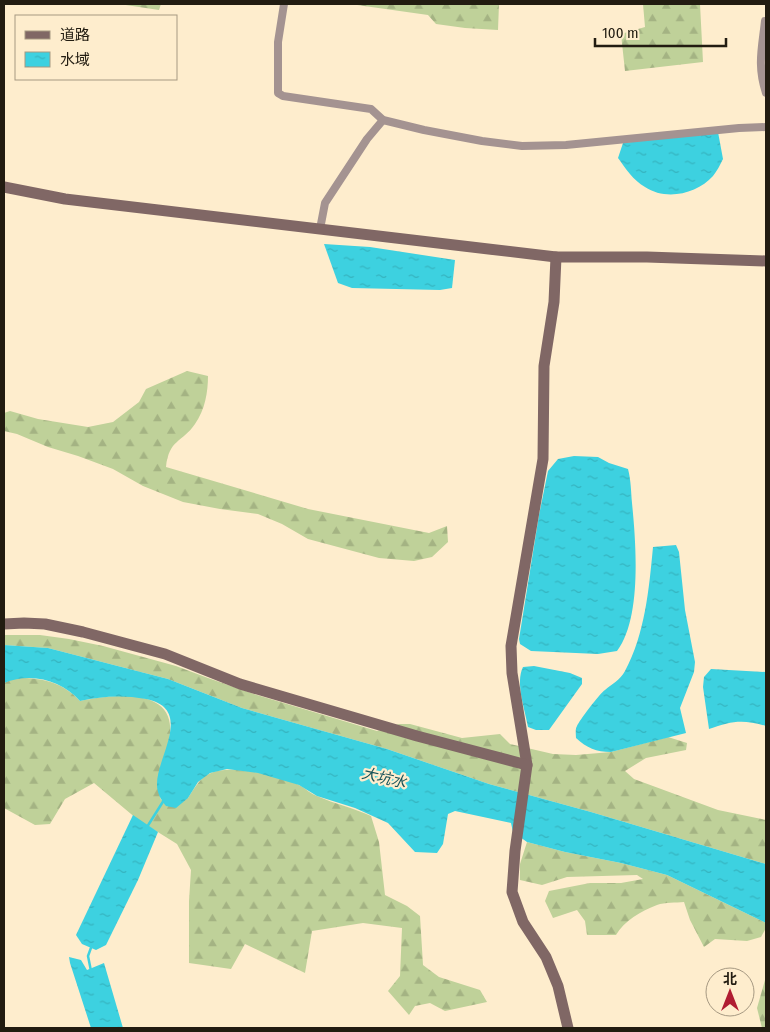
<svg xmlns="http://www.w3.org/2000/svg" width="770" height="1032" viewBox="0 0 770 1032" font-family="'Fira Sans Condensed','Noto Sans SC',sans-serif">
	<defs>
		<pattern id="forest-firs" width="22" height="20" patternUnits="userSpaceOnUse" patternTransform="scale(1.25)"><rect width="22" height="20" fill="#bfd199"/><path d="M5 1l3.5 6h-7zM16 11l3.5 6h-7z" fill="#a4b383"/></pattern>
		<pattern id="water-ripples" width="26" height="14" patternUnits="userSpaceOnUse" patternTransform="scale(1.25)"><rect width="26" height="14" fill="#3dd1e0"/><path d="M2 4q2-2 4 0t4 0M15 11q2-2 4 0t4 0" fill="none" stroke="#35b3bf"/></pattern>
	</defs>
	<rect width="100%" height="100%" fill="#feedcd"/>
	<g fill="url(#forest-firs)">
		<polygon points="119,4 161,4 159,10"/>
		<polygon points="350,4 499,4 498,30 465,28 436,24 428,15"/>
		<polygon points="643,4 700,4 703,62 625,71 621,34 645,27"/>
		<path d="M187,371L208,376C208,392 205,410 195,424C182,443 169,439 166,467L308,509L429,533L447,526L448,542L432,557L414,561L379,558L308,539L282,524L258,514L220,509L183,502L143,486L113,469L78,456L48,447L17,434L4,431V413L10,411L38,419L88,427L113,422L139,402L146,389Z"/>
		<polygon points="4,635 40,635 69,639 103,646 176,666 208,678 257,695 377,731 399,724 410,724 462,738 500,734 510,744 553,754 576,755 611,752 668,737 687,743 686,750 646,758 625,771 634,779 718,810 766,820 766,864 591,812 489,784 387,749 242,708 168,679 48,648 4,645"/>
		<path d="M15,678C41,677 63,682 80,701C114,694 180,686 169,740C164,765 153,772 161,800L188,798C194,789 200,777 211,773C231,764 282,776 301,786C306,789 311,794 317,796C335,804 354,808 371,816L379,842L385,895L407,906L420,916L423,965L439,977L480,990L487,1002L445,1011L430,1003L415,1006L409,1015L388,991L400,976L402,928L363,923L312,931L305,973L245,944L231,969L189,963V901L191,870L177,844L137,819L94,783L65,799L50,824L35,825L4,808V683Z"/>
		<path d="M527,842L565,852L621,863L667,875L766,923V928L761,937L747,941L715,939L704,947L690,920L684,902C676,903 665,902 657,905C641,911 624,921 616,935H587L585,921L577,910L553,918L545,901L549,891L590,883H621L643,879L637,875L567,877L542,885L520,880V864Z"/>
		<polygon points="765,980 766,1028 762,1028 757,1008"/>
	</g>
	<g fill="url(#water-ripples)">
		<path d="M718,132L723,159C720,165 717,171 713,176C697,194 666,201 645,187C633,180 626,169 618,158L623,143Z"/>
		<polygon points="324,244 370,247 455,260 452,288 440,290 352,288 338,283"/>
		<path d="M574,456L598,457L609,463L628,469C631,480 631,492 632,503C636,543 642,618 617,651L598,654L531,651L520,644L519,639L539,515L548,471L558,459Z"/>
		<path d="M676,545L679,552L685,610L695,662L694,672L680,708L686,733L611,752C596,752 587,748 576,738C576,734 575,729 577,726C579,721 600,693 605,690C612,684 620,680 625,671C645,634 649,589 653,547Z"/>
		<path d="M4,645L48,648L168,679L242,708L387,749L489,784L591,812L766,864V923L667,875L621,863L565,852L527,842L513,832L511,823L455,811L448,814L443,844L437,853L415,852L388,823L355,808L317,796L299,785L258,773L227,769L210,773L198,782L188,798L176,808L166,806C161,800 157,793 157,785C156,757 195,709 146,699C123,695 103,696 80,701C61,680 31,672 4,683Z"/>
		<path d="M534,666L570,673L582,678V684L549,730H536L528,727C525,709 515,683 523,667Z"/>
		<path d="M711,669L766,672V726C743,719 731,721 709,729L703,687L704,677Z"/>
		<polygon points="133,815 158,832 138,880 106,945 96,950 82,944 76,935"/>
		<polygon points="69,957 81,960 87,970 104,963 123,1028 91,1028 70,963"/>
	</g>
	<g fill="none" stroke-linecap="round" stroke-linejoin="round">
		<g stroke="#3dd1e0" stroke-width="2.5">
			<polyline points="147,827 164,800"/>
			<polyline points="91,971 88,956 92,945"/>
		</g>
		<g stroke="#a49391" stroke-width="8">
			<polyline points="284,4 278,42 278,93 283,96 371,109 383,120 424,130 482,141 522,146 566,145 739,128 766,127"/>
			<path d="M765,21C762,49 757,65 766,93"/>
			<polyline points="320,229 325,203 367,139 383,120"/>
		</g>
		<g stroke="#806765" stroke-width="11">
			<polyline points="4,187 65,199 556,257 647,257 766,261"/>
			<polyline points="556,257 554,302 544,366 543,459 511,646 512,673 527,765 515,851 512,892 523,922 546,957 558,986 568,1028"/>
			<polyline points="4,624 24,623 45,624 83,632 165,654 240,684 417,736 527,765"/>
		</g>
	</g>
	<g text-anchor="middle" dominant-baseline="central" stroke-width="4.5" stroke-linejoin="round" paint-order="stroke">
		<g font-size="15" font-style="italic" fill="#17535a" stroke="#feedcd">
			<text transform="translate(384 778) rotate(13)">大坑水</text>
		</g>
	</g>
	<rect width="770" height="1032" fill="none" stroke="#221c11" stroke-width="10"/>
	<rect x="15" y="15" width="162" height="65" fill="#feedcd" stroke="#a69982"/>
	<rect x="25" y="31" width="25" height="8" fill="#806765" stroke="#a69982"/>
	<text x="60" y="40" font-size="15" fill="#221c11">道路</text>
	<rect x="25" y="52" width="25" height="15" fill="url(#water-ripples)" stroke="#a69982"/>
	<text x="60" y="65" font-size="15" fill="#221c11">水域</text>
	<g transform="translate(730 992)"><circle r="24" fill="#feedcd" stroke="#a69982"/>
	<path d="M0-4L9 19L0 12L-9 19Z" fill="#b01d32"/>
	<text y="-8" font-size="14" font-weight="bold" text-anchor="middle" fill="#221c11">北</text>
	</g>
	<path d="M595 38v8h131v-8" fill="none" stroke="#221c11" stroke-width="2.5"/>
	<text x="602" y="38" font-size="15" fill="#221c11" stroke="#feedcd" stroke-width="4" paint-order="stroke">100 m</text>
</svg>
